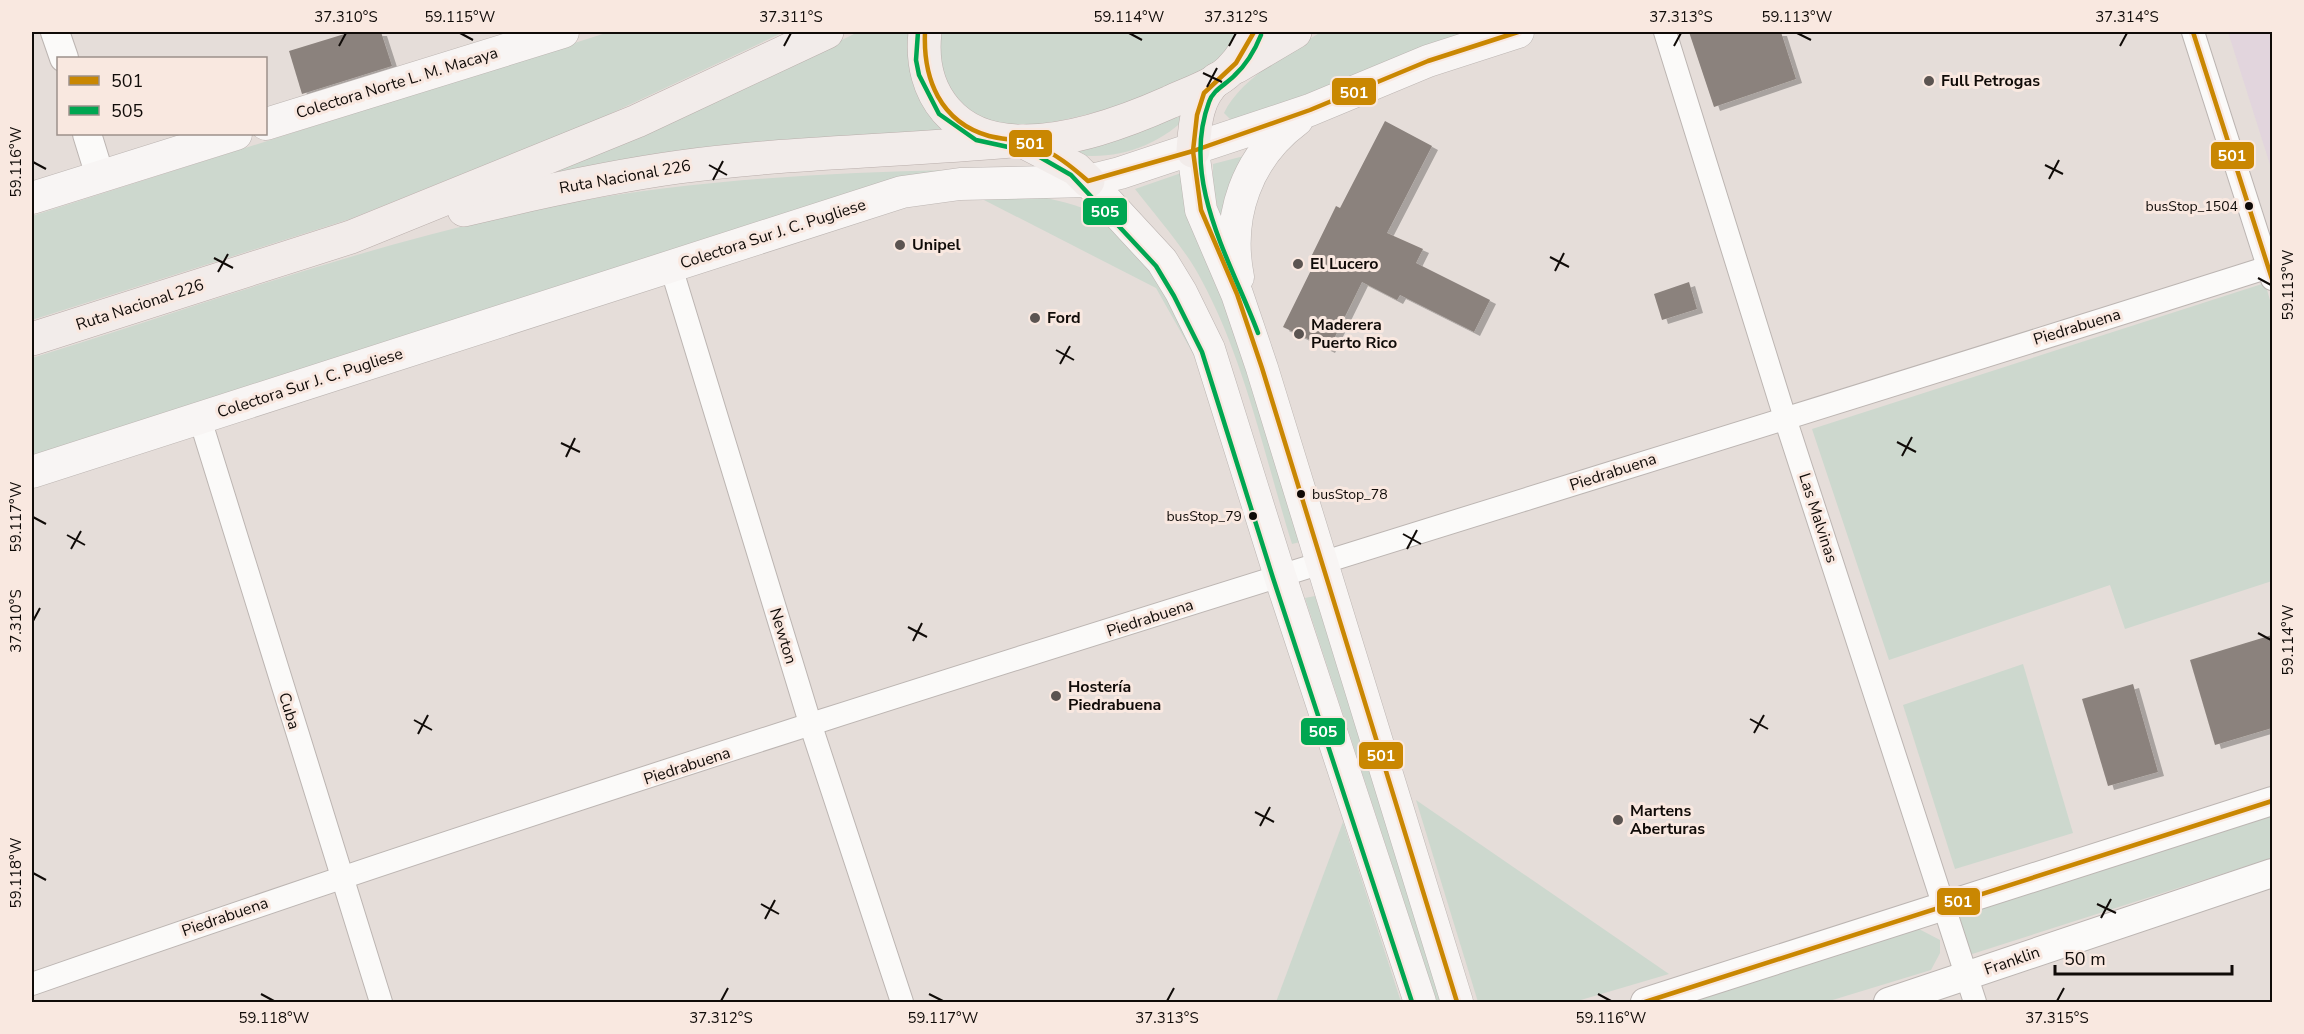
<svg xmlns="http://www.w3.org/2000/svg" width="2304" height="1034" viewBox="0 0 2304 1034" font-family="'Nunito Sans',sans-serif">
	<defs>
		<filter id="shadow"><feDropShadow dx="6" dy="4" stdDeviation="0" flood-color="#0004"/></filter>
	</defs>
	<rect width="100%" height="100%" fill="#e5ddd9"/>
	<polygon fill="#e2d5dd" points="2228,32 2272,32 2272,171"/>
	<g fill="#cdd8ce">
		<polygon points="609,32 784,32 599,119 350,219 32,320 32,216"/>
		<path d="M858,32H909C905,76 917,109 952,137L526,179L660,128L725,98Z"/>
		<path d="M939,32H1240C1235,39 1231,48 1225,54C1191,90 1059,127 1010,127C996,127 978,119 967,111C944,93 938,58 939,32Z"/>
		<path d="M1321,32H1507L1231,120L1224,113C1239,80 1290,51 1321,32Z"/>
		<path d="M1191,113C1158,148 1111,163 1063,153Z"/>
		<polygon points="1244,156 1224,227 1213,194 1213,164"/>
		<path d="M950,170L32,462V358C206,304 384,238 563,204C690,180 821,173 950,170Z"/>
		<path d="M1187,171L1222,295L1300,542L1292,544C1265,458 1245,361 1202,281C1185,248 1158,219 1135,189Z"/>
		<path d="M1019,193C1045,198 1076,202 1099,216C1144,245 1179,311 1196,359L1156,288L984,200L969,197Z"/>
		<polygon points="2265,283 2272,307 2272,581 2125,629 2110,585 1889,660 1812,429"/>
		<polygon points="1315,596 1446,1002 1437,1002 1305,598"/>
		<polygon points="2023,664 2073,833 1955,869 1903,705"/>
		<polygon points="1416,800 1669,974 1574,1002 1478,1002"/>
		<polygon points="2272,813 2272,858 1969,955 1956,915"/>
		<polygon points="1343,822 1401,1002 1276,1002"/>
		<polygon points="1917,928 1940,940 1940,953 1931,970 1826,1002 1678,1002"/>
	</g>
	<g fill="#8b827d" filter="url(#shadow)">
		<polygon points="351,32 381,32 392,66 302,94 289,51"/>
		<polygon points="1689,32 1781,32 1796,79 1714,107"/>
		<polygon points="1385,121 1432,146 1387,233 1423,249 1416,263 1490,300 1474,332 1400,295 1397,300 1362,282 1329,349 1283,327 1316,260 1311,257 1336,206 1340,208"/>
		<polygon points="1689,282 1697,309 1662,320 1654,294"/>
		<polygon points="2272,635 2272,728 2215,745 2190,660"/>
		<polygon points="2133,684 2158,772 2108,786 2082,699"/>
	</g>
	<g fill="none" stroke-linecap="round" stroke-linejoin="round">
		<defs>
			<g id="minor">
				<polyline points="1665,32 1785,418 1975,1002"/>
				<polyline points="2193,32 2272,279"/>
				<polyline points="671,267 811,726 902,1002"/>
				<polyline points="200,419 381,1002"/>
				<path d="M32,984C772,725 1525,503 2272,266"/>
			</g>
			<g id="tertiary">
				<polyline points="55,32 64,58"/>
				<polyline points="87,134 100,176"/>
				<polyline points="1645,1002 2272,801"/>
				<polyline points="1888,1002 2272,873"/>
			</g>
			<g id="secondary">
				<polyline points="266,124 563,32"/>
				<polyline points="1193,151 1201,210 1237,294 1262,368 1457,1002"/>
				<polyline points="1088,181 1162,261 1181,292 1209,349 1280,576 1420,1002"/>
				<polyline points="32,198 236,134"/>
				<path d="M1238,277C1226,216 1247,157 1297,120"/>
				<polyline points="32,472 902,192 960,184 1088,181 1120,173 1310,110 1428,61 1518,32"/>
			</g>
			<g id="trunk">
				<path d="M925,32C918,95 956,141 1021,141C1071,142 1125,122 1170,102C1189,93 1215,85 1230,70C1240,60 1250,45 1254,32"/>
				<polyline points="1236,67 1295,32"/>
				<polyline points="1022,141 1076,169 1088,181"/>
				<path d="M1193,151C1195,124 1196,98 1217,79"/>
				<path d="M464,210C535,193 606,177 679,167C789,152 900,151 1011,141"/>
				<polyline points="32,339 351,237 637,121 827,32"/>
			</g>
		</defs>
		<use href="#minor" stroke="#bcb5b2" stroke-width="24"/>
		<use href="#tertiary" stroke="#bcb5b2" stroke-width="30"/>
		<use href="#secondary" stroke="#bcb5b2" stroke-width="33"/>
		<use href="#trunk" stroke="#b9aeab" stroke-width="34"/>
		<use href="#minor" stroke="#fbfaf9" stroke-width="22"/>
		<use href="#tertiary" stroke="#fbfaf9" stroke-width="28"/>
		<use href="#secondary" stroke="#f8f5f4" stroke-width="32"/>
		<use href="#trunk" stroke="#f2ecea" stroke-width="33"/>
		<defs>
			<g id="bus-1">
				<path d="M925,32C923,79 940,122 989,136C1004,140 1020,139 1034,145C1055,153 1072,167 1088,181L1193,151L1310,110L1428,61L1518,32"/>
				<polyline points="1254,32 1236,63 1204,93 1197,115 1193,151 1201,210 1237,294 1262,368 1457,1002"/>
				<polyline points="2193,32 2272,279"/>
				<polyline points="1645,1002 2272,801"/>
			</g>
			<g id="bus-2">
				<polyline points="918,32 916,60 919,75 939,114 976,140 1031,152 1071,175 1156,266 1174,296 1202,352 1273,578 1412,1002"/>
				<path d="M1258,333C1231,261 1180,181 1209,102C1213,90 1225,85 1234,76C1246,65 1255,50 1261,35"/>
			</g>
		</defs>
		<use href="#bus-1" stroke="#f9e8e0" stroke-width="9"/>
		<use href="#bus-2" stroke="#f9e8e0" stroke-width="9"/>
		<use href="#bus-1" stroke="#c98702" stroke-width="4.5"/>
		<use href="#bus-2" stroke="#00a651" stroke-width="4.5"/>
	</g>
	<path fill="none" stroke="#100b08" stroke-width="2" d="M460,33L473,40M1129,33L1142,40M1797,33L1811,40M339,46L346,33M784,46L791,33M1229,46L1236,33M1674,46L1681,33M2120,46L2127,33M1203,73L1222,82M1207,87L1217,68M33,162L46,169M709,165L727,175M2045,165L2063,174M2049,179L2059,160M713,180L723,161M1550,257L1569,267M214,258L233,268M1555,271L1564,253M218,272L228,254M2258,278L2271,285M1056,350L1074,360M1060,364L1070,346M1897,442L1916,452M561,443L580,452M1902,456L1912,437M566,457L575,438M33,517L46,524M1403,534L1421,544M67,535L85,545M71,549L81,531M1407,549L1417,530M33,621L40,608M908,627L927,637M2258,633L2271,640M913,641L922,623M1750,719L1768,729M414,720L432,730M1754,733L1764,715M418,734L428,715M1255,812L1274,822M1260,826L1270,807M33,873L46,880M761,904L779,914M2097,904L2116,913M2101,918L2111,899M765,919L775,900M261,994L274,1001M929,994L943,1001M1598,994L1611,1001M721,1001L728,988M1167,1001L1174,988M2057,1001L2064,988"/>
	<g fill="#5b5451" stroke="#f9e8e0" stroke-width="2">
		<circle cx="1929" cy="81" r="6"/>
		<circle cx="900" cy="245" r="6"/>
		<circle cx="1298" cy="264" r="6"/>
		<circle cx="1035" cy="318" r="6"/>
		<circle cx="1299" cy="334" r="6"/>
		<circle cx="1056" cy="696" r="6"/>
		<circle cx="1618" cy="820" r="6"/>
	</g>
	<g fill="#100b08" stroke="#f9e8e0" stroke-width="2">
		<circle cx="2249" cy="206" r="5"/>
		<circle cx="1301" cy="494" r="5"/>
		<circle cx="1253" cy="516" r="5"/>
	</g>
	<g text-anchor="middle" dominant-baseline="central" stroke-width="6" stroke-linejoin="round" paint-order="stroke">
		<g font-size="14" fill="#100b08" stroke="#f9e8e0" text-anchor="end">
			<text x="2238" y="206">busStop_1504</text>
			<text x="1312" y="494" text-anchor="start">busStop_78</text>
			<text x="1242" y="516">busStop_79</text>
		</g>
		<g font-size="16" font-weight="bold" fill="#100b08" stroke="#f9e8e0" text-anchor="start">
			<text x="1941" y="81">Full Petrogas</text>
			<text x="912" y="245">Unipel</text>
			<text x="1310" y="264">El Lucero</text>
			<text x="1047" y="318">Ford</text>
			<text x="1311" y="325">Maderera<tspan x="1311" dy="18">Puerto Rico</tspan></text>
			<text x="1068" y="687">Hostería<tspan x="1068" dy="18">Piedrabuena</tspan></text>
			<text x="1630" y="811">Martens<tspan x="1630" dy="18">Aberturas</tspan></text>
		</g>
		<g font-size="16" fill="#100b08" stroke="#f9e8e0">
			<text transform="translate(397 83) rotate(-17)">Colectora Norte L. M. Macaya</text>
			<text transform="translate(625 177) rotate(-10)">Ruta Nacional 226</text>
			<text transform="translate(773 234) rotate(-18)">Colectora Sur J. C. Pugliese</text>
			<text transform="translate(140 305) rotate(-18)">Ruta Nacional 226</text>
			<text transform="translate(2077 327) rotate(-17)">Piedrabuena</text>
			<text transform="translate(310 383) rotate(-18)">Colectora Sur J. C. Pugliese</text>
			<text transform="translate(1613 472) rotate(-18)">Piedrabuena</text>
			<text transform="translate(1818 518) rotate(72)">Las Malvinas</text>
			<text transform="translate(1150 618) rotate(-18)">Piedrabuena</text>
			<text transform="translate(783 636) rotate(73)">Newton</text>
			<text transform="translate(289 711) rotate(73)">Cuba</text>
			<text transform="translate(687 766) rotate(-18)">Piedrabuena</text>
			<text transform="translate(225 917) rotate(-19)">Piedrabuena</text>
			<text transform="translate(2012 961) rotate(-19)">Franklin</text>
		</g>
	</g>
	<g stroke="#f9e8e0" stroke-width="2">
		<rect x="1331" y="77" width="46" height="29" rx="6" fill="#c98702"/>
		<rect x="1008" y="129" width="45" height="29" rx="6" fill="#c98702"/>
		<rect x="2210" y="141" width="45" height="29" rx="6" fill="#c98702"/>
		<rect x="1082" y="197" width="46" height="29" rx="6" fill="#00a651"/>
		<rect x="1300" y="717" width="46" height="29" rx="6" fill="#00a651"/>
		<rect x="1358" y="741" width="46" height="29" rx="6" fill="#c98702"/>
		<rect x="1936" y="887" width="45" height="29" rx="6" fill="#c98702"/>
	</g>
	<g font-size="16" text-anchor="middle" font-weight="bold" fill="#fff">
		<text x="1354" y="98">501</text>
		<text x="1030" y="149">501</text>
		<text x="2232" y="161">501</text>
		<text x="1105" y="217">505</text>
		<text x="1323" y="737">505</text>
		<text x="1381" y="761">501</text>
		<text x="1958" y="907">501</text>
	</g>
	<rect width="2304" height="1034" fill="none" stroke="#f9e8e0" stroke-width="66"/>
	<rect x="57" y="57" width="210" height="78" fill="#f9e8e0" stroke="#9c908a" stroke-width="1.5"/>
	<rect x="69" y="76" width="30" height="9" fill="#c98702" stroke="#9c908a" stroke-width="1.5"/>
	<text x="111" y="87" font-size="18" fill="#100b08">501</text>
	<rect x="69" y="106" width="30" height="9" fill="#00a651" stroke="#9c908a" stroke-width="1.5"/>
	<text x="111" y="117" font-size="18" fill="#100b08">505</text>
	<path d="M2055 965v9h177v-9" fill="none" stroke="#100b08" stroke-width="3"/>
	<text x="2064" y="965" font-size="18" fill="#100b08" stroke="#f9e8e0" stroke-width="4.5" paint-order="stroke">50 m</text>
	<rect x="33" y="33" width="2238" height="968" fill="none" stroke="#100b08" stroke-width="2"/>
	<g font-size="15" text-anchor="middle" fill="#100b08">
		<text x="346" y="22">37.310°S</text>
		<text x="460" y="22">59.115°W</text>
		<text x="791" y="22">37.311°S</text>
		<text x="1129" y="22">59.114°W</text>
		<text x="1236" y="22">37.312°S</text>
		<text x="1681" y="22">37.313°S</text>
		<text x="1797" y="22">59.113°W</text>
		<text x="2127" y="22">37.314°S</text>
		<text transform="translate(16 162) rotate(-90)" y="5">59.116°W</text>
		<text transform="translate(2288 285) rotate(-90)" y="5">59.113°W</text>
		<text transform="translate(16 517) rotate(-90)" y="5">59.117°W</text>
		<text transform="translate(16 621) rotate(-90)" y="5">37.310°S</text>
		<text transform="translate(2288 640) rotate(-90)" y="5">59.114°W</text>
		<text transform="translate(16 873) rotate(-90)" y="5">59.118°W</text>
		<text x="274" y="1023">59.118°W</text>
		<text x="721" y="1023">37.312°S</text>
		<text x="943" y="1023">59.117°W</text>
		<text x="1167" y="1023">37.313°S</text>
		<text x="1611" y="1023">59.116°W</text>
		<text x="2057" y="1023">37.315°S</text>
	</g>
</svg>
